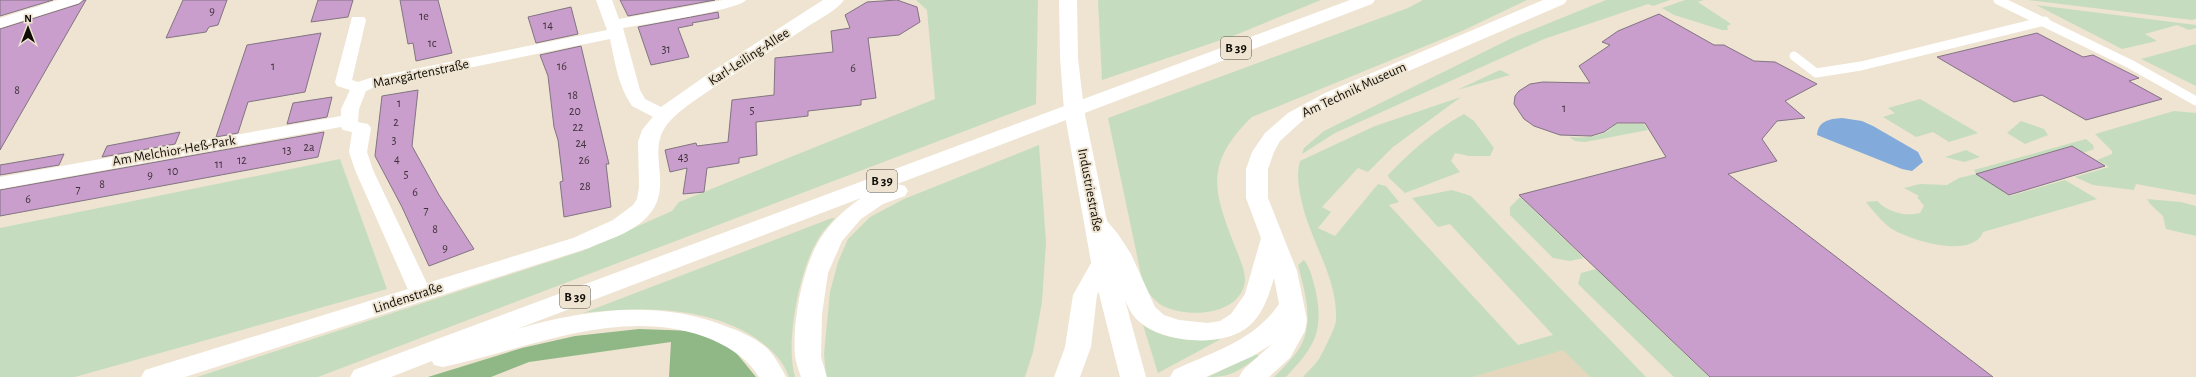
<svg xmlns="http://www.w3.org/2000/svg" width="2196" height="377" viewBox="0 0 2196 377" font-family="'Alegreya Sans',sans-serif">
	<rect width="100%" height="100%" fill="#eee4d1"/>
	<polygon fill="#e5d7be" points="1563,349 1590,377 1473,377 1531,359"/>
	<g fill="#c5ddbe">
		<polygon points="916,0 1038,0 1036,104 318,377 197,377 582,251 672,211 679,202 935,99 927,10"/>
		<polygon points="1098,0 1321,0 1233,36 1102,80"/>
		<path d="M1423,0H1527L1462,31L1252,117C1201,166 1215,195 1238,254C1242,265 1248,277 1243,289C1231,317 1185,317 1163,306C1154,301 1148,292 1143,284L1108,118L1408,8Z"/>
		<polygon points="1606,0 1670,0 1653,6 1648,4 1544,39 1335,133 1302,154 1304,148 1324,131 1512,38"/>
		<polygon points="1685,0 1704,0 1698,2 1731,24 1727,26 1728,30 1722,30 1674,15 1662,8"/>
		<polygon points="2027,0 2196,0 2196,19 2192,20"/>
		<polygon points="2036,5 2196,25 2196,28 2189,30 2177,25 2145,34 2157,41 2122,49"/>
		<polygon points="2196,44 2196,86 2141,59"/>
		<polygon points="1500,70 1510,75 1457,90"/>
		<path d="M1461,97L1393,147L1368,172L1358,168L1322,207L1331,212L1318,228L1335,236L1378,184L1386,186L1399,202L1389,205L1518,345L1553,335L1450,224L1438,227L1412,198L1452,190L1471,196L1646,377H1590L1563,350L1473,377H1303C1308,371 1315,365 1319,359C1323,352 1336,327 1336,320C1338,279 1311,242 1302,203C1299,190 1296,175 1300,161L1375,126Z"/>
		<polygon points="1920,99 1978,133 1949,142 1933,132 1916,137 1883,117 1895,113 1888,108"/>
		<polygon points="2174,111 2196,113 2196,195 2136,184 2134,190 2093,185 2075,177 2109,167 2097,160 2112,154 2112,151 2095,134"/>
		<path d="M1464,114L1474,121L1494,148L1490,156H1469L1455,153L1451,161L1460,172L1405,193L1389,178L1388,175C1410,152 1436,129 1464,114Z"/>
		<polygon points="2021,121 2044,129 2048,135 2025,144 2007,133"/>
		<path d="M1615,124H1644L1648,130L1585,142L1575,141L1569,137C1584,138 1606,138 1615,124Z"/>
		<polygon points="2086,139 2093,145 2094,149 2083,153 2071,146 1976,174 1974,170"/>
		<polygon points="1039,145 1046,242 1042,302 1033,352 1025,377 826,377 824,354 830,292 838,262 848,239 870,217 904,199"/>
		<polygon points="1966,150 1980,157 1964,162 1945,157"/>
		<polygon points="340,159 387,289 75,377 0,377 0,228"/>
		<path d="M1976,174L2010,196L2065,180L2097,199L1983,232C1972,260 1910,240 1892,229C1882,222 1874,212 1866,202L1877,201C1888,212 1905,217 1920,213L1924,206L1917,197L1919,196L1904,188L1920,184L1947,185L1959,178Z"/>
		<polygon points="1520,197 1584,258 1570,261 1553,258 1510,215 1510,207"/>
		<polygon points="2147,199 2181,202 2196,206 2196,236 2166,229 2163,216 2150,204"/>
		<path d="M832,218H835C828,226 821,233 816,243C799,273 785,343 795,377H789C784,362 773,351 761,342C711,305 641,307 583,313Z"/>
		<path d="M1304,260C1311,269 1312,278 1315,288C1325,332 1314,347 1286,377H1274C1282,369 1290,361 1297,352C1316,326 1305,293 1298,265Z"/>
		<polygon points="1596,269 1709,377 1674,377 1578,284 1581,273"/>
		<path d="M1143,325C1166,341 1194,341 1221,339L1158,373Z"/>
		<path d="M1255,354L1259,356C1239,370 1234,377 1208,377Z"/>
	</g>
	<polygon fill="#90b886" points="639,329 694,331 733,349 756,377 669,377 671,342 529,362 491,377 428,377 522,348 575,336"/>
	<path fill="#82aada" d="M1842,118L1862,121L1873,126L1918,152L1923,162L1912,171L1902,169L1817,135C1818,121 1829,119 1842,118Z"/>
	<g fill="#c99dcc" stroke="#827482">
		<polygon points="0,0 53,0 0,16"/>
		<polygon points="84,0 86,0 0,150 0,29 79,4"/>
		<polygon points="183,0 227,0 218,25 209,27 206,32 166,38"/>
		<polygon points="318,0 353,0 348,17 311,22"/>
		<polygon points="400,0 438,0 452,53 416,61 413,43 408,44"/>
		<polygon points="620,0 715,0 628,16"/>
		<polygon points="897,0 917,7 920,22 899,35 868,38 876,98 861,100 861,105 808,111 808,116 756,122 757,155 739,158 739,163 707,168 704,192 683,194 687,168 670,172 665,150 696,143 697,146 728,142 732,100 774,95 775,58 833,52 831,31 850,28 845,15 867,2"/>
		<polygon points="571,7 578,34 536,43 528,17"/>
		<polygon points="718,12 719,18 692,23 693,25 678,28 689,57 651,65 638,27"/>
		<polygon points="1659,14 1714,45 1724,45 1754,61 1775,62 1817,84 1785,101 1805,118 1777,121 1762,139 1777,161 1728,174 1993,377 1710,377 1519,195 1666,157 1645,123 1617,123 1604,132 1591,136 1560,135 1534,126 1524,119 1514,104 1515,96 1519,91 1530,84 1543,82 1590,83 1579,66 1610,45 1602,42 1618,31"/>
		<polygon points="321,33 305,92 248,102 238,133 216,137 247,45"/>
		<polygon points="2037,33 2083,57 2093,55 2139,78 2129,81 2162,99 2086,120 2042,95 2014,102 1937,57"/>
		<polygon points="581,46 609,164 606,164 611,207 564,217 560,182 563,181 558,140 554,127 548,76 540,55"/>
		<polygon points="418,90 412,146 439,195 474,249 429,266 402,207 375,156 382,96"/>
		<polygon points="332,97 327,117 287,124 293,103"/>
		<polygon points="180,132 175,144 102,157 107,146"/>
		<polygon points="324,132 318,157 0,216 0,190"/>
		<polygon points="2072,146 2105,166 2009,195 1976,174"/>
		<polygon points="64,154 59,165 0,175 0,165"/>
	</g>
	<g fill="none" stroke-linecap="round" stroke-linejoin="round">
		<g stroke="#fff" stroke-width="9">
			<polyline points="1998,0 2130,64 2196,101"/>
			<polyline points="1794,56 1816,73 1861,66 2045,21"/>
		</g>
		<g fill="#fff" fill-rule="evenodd">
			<polygon points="58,0 82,0 79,3 0,28 0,18"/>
			<path d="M596,0H612L619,19L723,0H746C739,10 641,25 623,28L640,90L645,99L669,111L672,115L669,119L663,120L657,119L632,106C618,86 615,62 610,39L375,87L366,91L359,109L358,122L368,124L371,128L367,152L373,170L432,294L428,299L421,301L414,299L410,294L355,170L349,152L352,132L343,130L341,127L0,189V177L341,116V109L350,90L337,86L335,82L352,17H364L366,20L352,80L358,82L370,78L607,30Z"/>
		</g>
		<g fill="#fff" fill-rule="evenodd">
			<path d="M823,0H844C836,11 819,19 807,27C777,47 746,66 716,86C700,97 683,107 670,121C641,152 680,188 643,221C628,234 607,240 589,248L185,377H141L145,370L573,238L613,220L633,205L637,199L639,187L638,142L642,130L661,107L711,72Z"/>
			<path d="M1059,0H1077L1078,58L1084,110L1107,221L1118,234L1131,254L1155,307L1164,315L1179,320L1208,323L1220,321L1231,314L1245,294L1261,238L1246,198V169L1252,152L1265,133L1288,113L1325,93L1543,0H1567L1564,4L1339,101L1302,121L1280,141L1274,152L1268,169V198L1297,271L1307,320L1305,331L1290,358L1269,377H1239L1243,370L1272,344L1253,356L1206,377H1170L1174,370C1212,352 1254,341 1279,304L1274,278C1269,295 1263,314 1249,326C1224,348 1165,343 1141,323C1133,317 1129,309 1125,300L1146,377H1120L1091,262L1064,110L1060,58Z"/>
		</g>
		<g fill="#fff" fill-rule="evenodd">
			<path d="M1350,0H1375L1372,4L897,184L905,186L908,191L905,196L883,204L861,219L842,241L828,273L822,314L821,357L827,377H801C799,371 796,363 795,356C792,321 803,261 824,233C834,219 847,208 861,198L517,329C585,309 661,299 728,327C742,332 757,339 768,349C775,357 781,367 786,377H759C748,359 732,349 713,340C625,303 529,349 443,367L434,365L432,361L391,377H350L354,370Z"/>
			<polygon points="1103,254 1111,256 1115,262 1097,295 1091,347 1080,377 1054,377 1065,347 1073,295 1095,256"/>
		</g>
	</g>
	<g text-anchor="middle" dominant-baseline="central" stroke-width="4" stroke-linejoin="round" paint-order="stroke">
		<g font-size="12" fill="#3e3138">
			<text x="212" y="11">9</text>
			<text x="424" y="16">1e</text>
			<text x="548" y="25">14</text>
			<text x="432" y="43">1c</text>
			<text x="666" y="49">31</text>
			<text x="273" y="66">1</text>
			<text x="562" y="66">16</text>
			<text x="853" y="68">6</text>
			<text x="17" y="90">8</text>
			<text x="573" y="95">18</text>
			<text x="399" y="103">1</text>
			<text x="1564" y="108">1</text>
			<text x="752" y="110">5</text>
			<text x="575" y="111">20</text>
			<text x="396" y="122">2</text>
			<text x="578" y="127">22</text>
			<text x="394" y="140">3</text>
			<text x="581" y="143">24</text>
			<text x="309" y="147">2a</text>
			<text x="287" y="150">13</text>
			<text x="683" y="157">43</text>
			<text x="397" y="159">4</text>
			<text x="242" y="160">12</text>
			<text x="584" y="160">26</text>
			<text x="219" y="164">11</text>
			<text x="173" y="171">10</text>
			<text x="406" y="174">5</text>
			<text x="150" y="175">9</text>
			<text x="102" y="184">8</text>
			<text x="585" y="186">28</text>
			<text x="78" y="189">7</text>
			<text x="415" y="192">6</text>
			<text x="28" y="199">6</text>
			<text x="426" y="210">7</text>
			<text x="435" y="229">8</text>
			<text x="445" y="248">9</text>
		</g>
		<g fill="#eee4d1" stroke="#534e44" stroke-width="1">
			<rect x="1221" y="37" width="30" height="22" rx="3"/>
			<rect x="867" y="170" width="30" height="22" rx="3"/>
			<rect x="560" y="286" width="30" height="22" rx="3"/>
		</g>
		<g font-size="13" font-weight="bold" fill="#100d07">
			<text x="1236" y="48">B 39</text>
			<text x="882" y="181">B 39</text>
			<text x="575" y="297">B 39</text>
		</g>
		<g font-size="14" fill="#100d07" stroke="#eee4d1">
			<text transform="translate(749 57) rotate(-33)">Karl-Leiling-Allee</text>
			<text transform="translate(421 74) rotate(-12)">Marxgärtenstraße</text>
			<text transform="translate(1354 90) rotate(-25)">Am Technik Museum</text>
			<text transform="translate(174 151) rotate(-10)">Am Melchior-Heß-Park</text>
			<text transform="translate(1090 190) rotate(79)">Industriestraße</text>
			<text transform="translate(408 298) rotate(-18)">Lindenstraße</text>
		</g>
	</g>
	<g transform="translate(28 28)" stroke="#eee4d1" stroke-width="3" paint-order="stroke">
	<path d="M0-3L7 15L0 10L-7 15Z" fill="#100d07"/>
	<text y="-6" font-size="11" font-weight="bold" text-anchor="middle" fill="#100d07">N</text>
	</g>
</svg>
